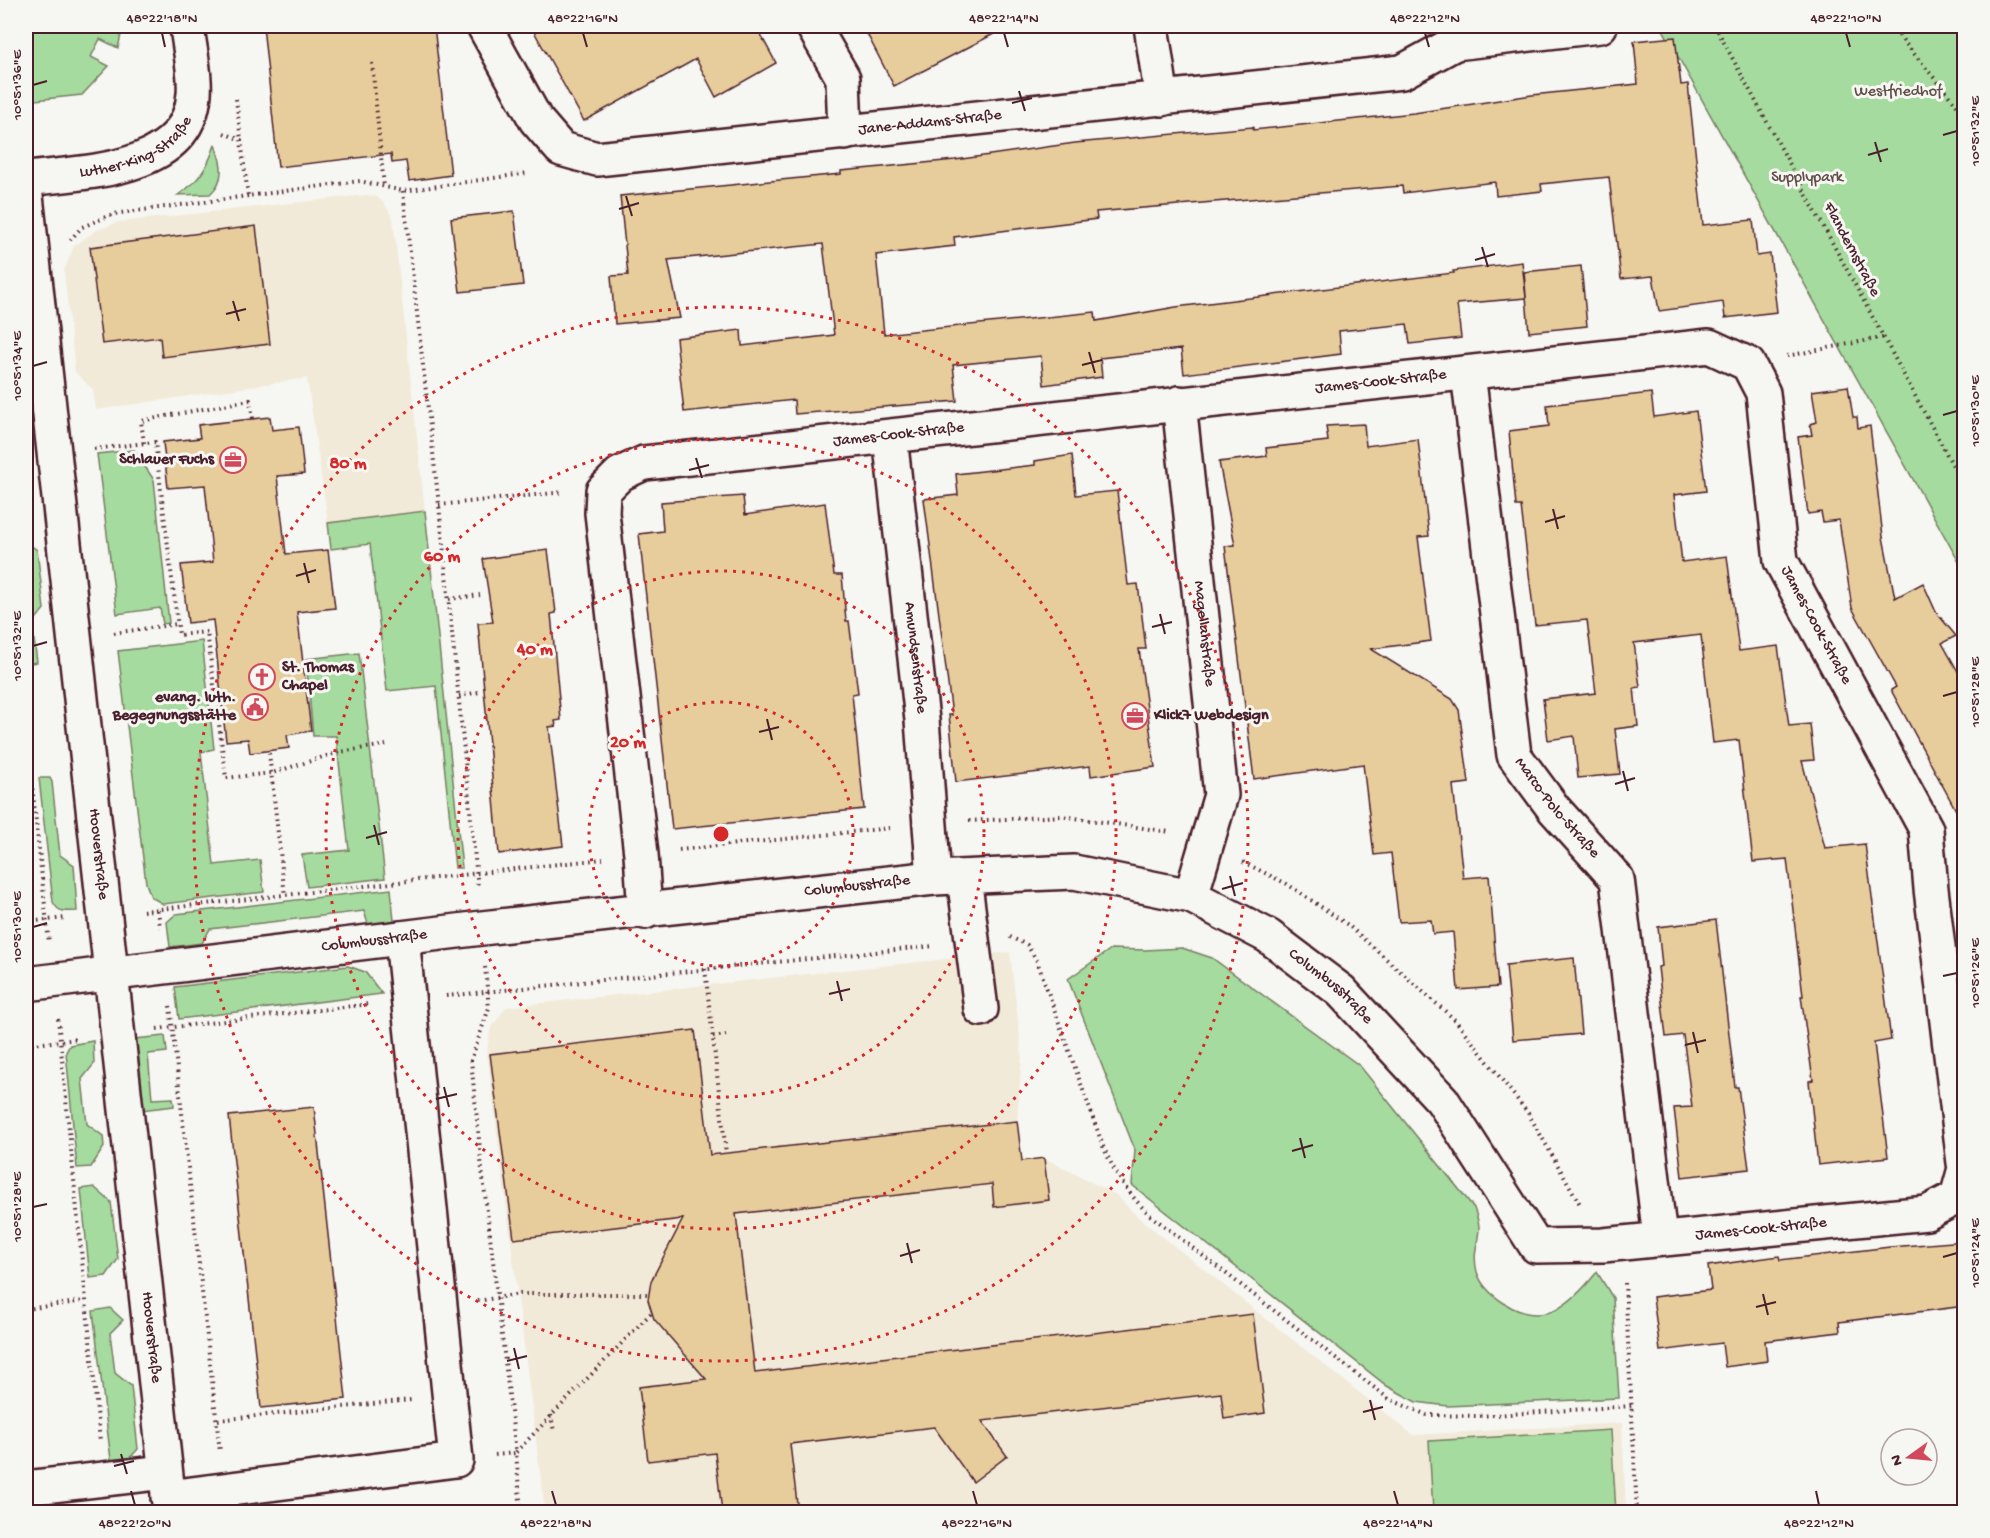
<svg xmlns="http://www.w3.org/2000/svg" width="1990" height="1538" viewBox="0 0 1990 1538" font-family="'Gochi Hand',sans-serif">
	<rect width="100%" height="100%" fill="#f6f6f2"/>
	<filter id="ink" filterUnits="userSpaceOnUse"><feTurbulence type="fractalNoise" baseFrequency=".0167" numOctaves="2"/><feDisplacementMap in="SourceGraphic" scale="12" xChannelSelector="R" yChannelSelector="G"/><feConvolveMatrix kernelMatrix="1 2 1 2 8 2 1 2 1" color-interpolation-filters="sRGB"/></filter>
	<g filter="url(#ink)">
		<g fill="#f2ead8">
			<polygon points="366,195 377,197 384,203 393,218 425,511 328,523 307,378 96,410 93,390 75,372 64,271 74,246 95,231 119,222"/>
			<polygon points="1010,952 1022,1056 1017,1121 1022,1160 1044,1158 1116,1195 1139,1218 1413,1435 1622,1423 1626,1512 545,1512 487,1053 490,1030 506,1007"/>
		</g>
		<g fill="#a5db9e" stroke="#787d64" stroke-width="1.5">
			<polygon points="59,26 123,26 118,48 100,39 91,57 109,66 82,95 26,101 26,30"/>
			<polygon points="1661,26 1964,26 1964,571"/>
			<path d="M215,145C222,163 226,180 210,194L178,195C199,181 207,169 215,145Z"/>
			<polygon points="134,450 154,480 169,623 163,624 160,608 117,614 97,454"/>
			<polygon points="425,511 462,868 455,868 436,686 387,691 370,544 331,549 328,523"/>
			<polygon points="26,542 37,550 44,609 32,624 37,662 26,664"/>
			<polygon points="202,641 214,749 201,752 214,865 260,860 264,892 163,904 151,897 146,883 118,651"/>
			<polygon points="359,653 385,878 307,887 302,855 349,850 336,736 313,736 306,659"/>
			<path d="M39,778H50L52,782L60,855L74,865L77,911C66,911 59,914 53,902Z"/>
			<polygon points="391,889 394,921 368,924 364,911 210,929 202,943 170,947 167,922 176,914"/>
			<path d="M1182,948L1212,958L1360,1066L1474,1208C1476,1213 1478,1220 1479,1226C1479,1244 1472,1251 1477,1272C1481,1285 1493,1296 1504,1303C1545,1330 1572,1303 1597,1272L1613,1298L1619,1398L1448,1406L1416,1402L1387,1386L1132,1185L1135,1150L1068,979L1111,949L1145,950Z"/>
			<polygon points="348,966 365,972 382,994 179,1019 175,987"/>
			<polygon points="165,1036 167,1052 148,1054 152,1099 173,1098 174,1106 141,1110 134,1039"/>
			<polygon points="93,1041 94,1064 82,1079 87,1124 103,1136 104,1147 91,1167 77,1168 66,1052 70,1045"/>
			<polygon points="94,1187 111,1202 118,1259 106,1276 90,1278 81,1189"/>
			<polygon points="110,1308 123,1320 110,1333 115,1373 131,1386 138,1449 129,1459 111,1460 93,1311"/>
			<polygon points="1611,1430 1616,1512 1433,1512 1429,1441"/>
		</g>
		<g fill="#e7cd9c" stroke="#4a1f2b" stroke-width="1.5">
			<polygon points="263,26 434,26 451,175 409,181 406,161 392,163 391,154 278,167"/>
			<polygon points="531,26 756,26 776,63 716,97 696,59 584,121"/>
			<polygon points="863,26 1009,26 894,86"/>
			<polygon points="1675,37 1681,85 1688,84 1703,225 1753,220 1757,256 1770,254 1777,312 1725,318 1723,302 1659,311 1653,276 1621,279 1609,177 1541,184 1542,191 1496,196 1495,182 1403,193 1402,186 1096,212 1097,219 954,237 955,246 876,255 884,334 1095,312 1096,321 1176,307 1454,273 1453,271 1522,262 1526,298 1457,304 1461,338 1410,344 1407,324 1339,331 1341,354 1184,374 1181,349 1100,358 1102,377 1044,385 1041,356 953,365 957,401 795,414 794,400 684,412 676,338 741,330 742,346 834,335 823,244 668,260 680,318 615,324 611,276 628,275 620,196 841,174 841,171 955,160 1075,143 1253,127 1253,130 1414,113 1532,95 1638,84 1634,41"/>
			<polygon points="514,211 523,285 460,292 451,218"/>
			<polygon points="256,226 270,344 162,357 160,337 102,344 90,247"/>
			<polygon points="1581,266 1587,326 1529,332 1524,272"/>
			<polygon points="1848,386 1853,417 1857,417 1858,428 1870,426 1883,537 1895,598 1923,583 1936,612 1956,636 1942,643 1965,684 1965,827 1891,690 1896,687 1852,608 1839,520 1823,522 1821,512 1808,514 1798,437 1812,435 1810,424 1817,422 1812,391"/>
			<polygon points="1651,393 1654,417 1696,411 1706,491 1674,495 1682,562 1727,556 1739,651 1778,646 1789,726 1810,724 1814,760 1802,761 1825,848 1865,844 1891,1040 1874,1043 1888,1157 1818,1165 1809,1081 1813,1080 1801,996 1803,996 1787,859 1753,862 1739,740 1713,743 1701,635 1634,643 1640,687 1634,688 1638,726 1615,729 1620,774 1578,778 1574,736 1548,740 1543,699 1596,693 1587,620 1535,625 1521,506 1516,506 1509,431 1549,426 1547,405"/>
			<polygon points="270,417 272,430 299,427 304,474 277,476 286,554 328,550 335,608 297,612 311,731 287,735 289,748 250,753 248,739 226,741 213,620 188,623 181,565 213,562 205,485 168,488 163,442 200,438 198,425"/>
			<polygon points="1364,424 1366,446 1418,439 1429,536 1418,537 1431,641 1371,649 1452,699 1459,710 1469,783 1453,785 1463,878 1489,876 1498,987 1458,990 1453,932 1433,934 1431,920 1399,922 1391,853 1374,855 1363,764 1254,779 1225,546 1235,545 1219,462 1267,456 1266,448 1328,441 1326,426"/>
			<polygon points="1072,455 1076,495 1117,491 1128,585 1138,584 1146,649 1139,649 1155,767 1091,776 1090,766 956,782 949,715 952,715 924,499 958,495 956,474 1035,465 1035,461"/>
			<polygon points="743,496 745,515 825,503 834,575 842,575 846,621 849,621 858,693 852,694 864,809 672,829 639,534 663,531 661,502"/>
			<polygon points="548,550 556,613 551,614 561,720 555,721 556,726 549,727 563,846 499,854 478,623 493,622 483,559"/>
			<polygon points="1716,920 1735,1087 1738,1087 1749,1169 1682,1177 1674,1108 1692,1107 1683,1035 1666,1037 1658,967 1662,966 1658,927"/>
			<polygon points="1574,958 1581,1034 1513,1040 1506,965"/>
			<polygon points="695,1030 710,1155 1017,1121 1022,1161 1044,1158 1049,1200 994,1207 992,1184 736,1214 755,1373 1253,1314 1265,1413 1224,1419 1221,1393 982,1421 1007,1456 973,1482 934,1427 790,1444 798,1512 722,1512 715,1453 648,1461 639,1387 706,1379 654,1319 648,1300 651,1281 683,1219 514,1239 490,1054"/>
			<polygon points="314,1107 346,1399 261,1408 229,1116"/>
			<polygon points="1965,1241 1965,1306 1839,1322 1840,1332 1765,1341 1767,1361 1725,1367 1722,1343 1660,1351 1653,1297 1711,1290 1708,1266 1779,1256 1780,1260 1890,1247"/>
		</g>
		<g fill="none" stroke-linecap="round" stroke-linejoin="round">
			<defs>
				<g id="minor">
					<path id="s1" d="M484,26L536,120L561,149L597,159L1402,72L1455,43L1458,26"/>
					<polyline points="813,26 843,78 845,133"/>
					<polyline points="1151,26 1162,99"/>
					<polyline points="1455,43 1600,26"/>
					<path id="s2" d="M26,179C83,172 188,173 194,94C196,73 189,47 187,26"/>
					<path id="s3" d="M26,196L170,1512"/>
					<path id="s4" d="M1468,373L1514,755L1554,809L1617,879L1660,1238"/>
					<path id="s5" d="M1179,403L1221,795L1191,896"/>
					<path id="s6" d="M890,437L922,720L934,878"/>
					<polyline points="964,877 981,1009"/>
					<path id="s7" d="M645,912L641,854L602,513L603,491L620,474L644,463L1709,346L1748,364L1763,393L1781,561L1926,829L1931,889L1964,1163"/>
					<path id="s8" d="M26,984L482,928L934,878L1074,872L1191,896L1268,936L1341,991L1442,1100L1536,1246L1603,1245L1927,1213L1957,1197L1964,1172"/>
					<polyline points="26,1488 165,1472"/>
					<polyline points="168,1497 456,1460 402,938"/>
				</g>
			</defs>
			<use href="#minor" stroke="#4a1f2b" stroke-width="38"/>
			<g stroke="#4a1f2b" stroke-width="4" stroke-dasharray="1.5 4.5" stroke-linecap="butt">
				<polyline points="1715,26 1964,486"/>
				<polyline points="1891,26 1964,114"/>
				<polyline points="372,63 384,187"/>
				<polyline points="236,99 241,140"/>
				<polyline points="224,133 241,140 248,196 360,181 403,191 529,173"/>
				<polyline points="403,191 439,505 478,888"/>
				<polyline points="70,240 82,227 113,214 248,196"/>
				<polyline points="1787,356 1885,337"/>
				<polyline points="144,443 141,421 250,400 253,419"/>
				<polyline points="94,449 155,442 179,635 207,632 226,778 272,773 339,752 386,745"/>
				<polyline points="439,505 564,492"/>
				<polyline points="449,599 480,595"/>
				<polyline points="114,633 177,624"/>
				<polyline points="459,696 479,692"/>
				<polyline points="26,729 49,943"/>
				<polyline points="269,753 285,896"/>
				<polyline points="969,821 1062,816 1170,832"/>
				<polyline points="679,850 890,828"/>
				<polyline points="1243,862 1287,884 1348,925 1455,1020 1528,1113 1581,1206"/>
				<polyline points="158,910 160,928"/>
				<polyline points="143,911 603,859"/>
				<polyline points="26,922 67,918"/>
				<path d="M1010,937L1027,945L1037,961L1103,1146C1115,1174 1128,1194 1150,1215L1389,1399L1427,1415L1479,1416L1632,1406"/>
				<polyline points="485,967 489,1008 471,1060 482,1169 516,1453"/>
				<polyline points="705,969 726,1153"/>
				<polyline points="446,996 934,946"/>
				<polyline points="170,1006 220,1452"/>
				<polyline points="58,1019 100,1441"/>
				<polyline points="157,1029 370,1004"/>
				<polyline points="713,1037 726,1035"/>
				<polyline points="26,1045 78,1039"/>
				<polyline points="1625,1283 1637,1512"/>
				<polyline points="478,1301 519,1294 648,1294"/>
				<polyline points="26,1309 85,1301"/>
				<polyline points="551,1415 554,1432"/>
				<polyline points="218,1420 411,1400"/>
				<polyline points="516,1452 651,1313"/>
				<polyline points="495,1455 516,1453 521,1512"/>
			</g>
			<use href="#minor" stroke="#f6f6f2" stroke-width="33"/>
		</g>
	</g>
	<path fill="none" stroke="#4a1f2b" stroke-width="2" d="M162,33L165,47M583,33L587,47M1004,33L1008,47M1425,33L1429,47M1846,33L1850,47M33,85L47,81M1019,91L1025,111M1012,103L1032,98M1943,135L1957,131M1875,142L1881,162M1868,155L1888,149M626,196L632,216M619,209L639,203M1482,247L1488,267M1475,260L1495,254M233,301L239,321M226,314L246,309M1089,352L1095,373M1082,365L1102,360M33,366L47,362M1943,415L1957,411M696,458L702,478M689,470L709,465M1553,509L1558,529M1545,522L1565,516M304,563L309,583M296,576L316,570M1160,614L1165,634M1152,627L1172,622M33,646L47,642M1943,696L1957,692M767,719L772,740M759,732L779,727M1623,771L1628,791M1615,784L1635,778M374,825L379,845M366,838L387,832M1230,876L1235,896M1222,889L1243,883M33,927L47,923M1943,976L1957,973M837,981L842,1001M829,994L850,989M1693,1032L1698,1053M1685,1045L1706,1040M444,1087L449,1107M436,1099L457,1094M1300,1138L1305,1158M1292,1151L1313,1145M33,1207L47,1204M907,1243L912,1263M900,1256L920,1250M1943,1257L1957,1253M1763,1294L1768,1315M1756,1307L1776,1302M514,1348L519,1369M507,1361L527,1356M1370,1400L1375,1420M1363,1412L1383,1407M121,1454L127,1474M114,1466L134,1461M131,1491L135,1505M552,1491L556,1505M973,1491L977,1505M1394,1491L1398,1505M1816,1491L1819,1505"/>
	<g fill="none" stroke="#d62828" stroke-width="3" stroke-dasharray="3 6">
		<circle cx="721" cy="834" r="132"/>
		<circle cx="721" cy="834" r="263"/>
		<circle cx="721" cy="834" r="395"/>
		<circle cx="721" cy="834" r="527"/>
	</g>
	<defs>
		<symbol id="office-ring" viewBox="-11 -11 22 22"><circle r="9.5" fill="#f6f6f2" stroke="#d1495b" stroke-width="1.5"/><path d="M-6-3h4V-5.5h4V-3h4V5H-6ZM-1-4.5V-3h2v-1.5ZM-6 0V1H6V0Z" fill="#d1495b"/></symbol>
		<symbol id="church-ring" viewBox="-11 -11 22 22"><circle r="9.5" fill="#f6f6f2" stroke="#d1495b" stroke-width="1.5"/><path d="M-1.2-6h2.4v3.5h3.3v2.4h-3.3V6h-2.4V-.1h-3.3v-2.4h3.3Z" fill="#d1495b"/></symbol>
		<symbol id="civic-ring" viewBox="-11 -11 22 22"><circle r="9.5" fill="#f6f6f2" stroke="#d1495b" stroke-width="1.5"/><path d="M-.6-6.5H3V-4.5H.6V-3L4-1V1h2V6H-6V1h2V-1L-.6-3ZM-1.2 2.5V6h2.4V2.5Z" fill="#d1495b"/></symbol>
	</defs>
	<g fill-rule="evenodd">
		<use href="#office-ring" x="218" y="445" width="30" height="30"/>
		<use href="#church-ring" x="247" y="662" width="30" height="30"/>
		<use href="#civic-ring" x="240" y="692" width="30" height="30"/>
		<use href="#office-ring" x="1120" y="701" width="30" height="30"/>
	</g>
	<g text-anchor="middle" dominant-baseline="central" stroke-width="6" stroke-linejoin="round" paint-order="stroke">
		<g font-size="16" fill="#614e48" stroke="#f6f6f2">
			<text x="1898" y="92">Westfriedhof</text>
			<text x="1807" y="178">Supplypark</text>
		</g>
		<g font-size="16" fill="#4a1f2b" stroke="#f6f6f2">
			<text stroke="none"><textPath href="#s1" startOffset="518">Jane-Addams-Straße</textPath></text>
			<text stroke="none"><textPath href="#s2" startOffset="118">Luther-King-Straße</textPath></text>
			<text transform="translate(1851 250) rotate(62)">Flandernstraße</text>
			<text stroke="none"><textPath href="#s7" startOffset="1215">James-Cook-Straße</textPath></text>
			<text stroke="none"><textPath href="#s7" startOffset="730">James-Cook-Straße</textPath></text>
			<text stroke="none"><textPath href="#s7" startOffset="1863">James-Cook-Straße</textPath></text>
			<text stroke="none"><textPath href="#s5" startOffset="232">Magellanstraße</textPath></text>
			<text stroke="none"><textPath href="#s6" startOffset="222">Amundsenstraße</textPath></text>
			<text stroke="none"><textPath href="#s4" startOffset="453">Marco-Polo-Straße</textPath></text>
			<text stroke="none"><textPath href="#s3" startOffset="662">Hooverstraße</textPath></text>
			<text stroke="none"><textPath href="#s8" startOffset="837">Columbusstraße</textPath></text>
			<text stroke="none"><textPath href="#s8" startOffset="351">Columbusstraße</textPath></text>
			<text stroke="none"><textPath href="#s8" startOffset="1341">Columbusstraße</textPath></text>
			<text stroke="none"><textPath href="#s8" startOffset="1900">James-Cook-Straße</textPath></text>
			<text stroke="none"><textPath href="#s3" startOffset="1148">Hooverstraße</textPath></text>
		</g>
		<g font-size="16" font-weight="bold" fill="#4a1f2b" stroke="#f6f6f2" text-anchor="end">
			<text x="214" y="460">Schlauer Fuchs</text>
			<text x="282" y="668" text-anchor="start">St. Thomas<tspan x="282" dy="18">Chapel</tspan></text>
			<text x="236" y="698">evang. luth.<tspan x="236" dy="18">Begegnungsstätte</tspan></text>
			<text x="1154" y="716" text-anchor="start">Klick7 Webdesign</text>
		</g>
	</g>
	<circle cx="721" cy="834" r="9" fill="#d62828" stroke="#f6f6f2" stroke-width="3"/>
	<g font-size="18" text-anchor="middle" font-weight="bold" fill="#d62828" stroke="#f6f6f2" stroke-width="6" stroke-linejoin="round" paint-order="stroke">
		<text x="348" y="468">80 m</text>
		<text x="442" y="561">60 m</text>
		<text x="535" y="654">40 m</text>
		<text x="628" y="747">20 m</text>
	</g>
	<rect width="1990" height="1538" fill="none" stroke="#f6f6f2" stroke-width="66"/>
	<g transform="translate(1909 1457) rotate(255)"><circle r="28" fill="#f6f6f2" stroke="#b1a0a2" stroke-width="1.5"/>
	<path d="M0-4.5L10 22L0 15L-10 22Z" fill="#d1495b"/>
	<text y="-9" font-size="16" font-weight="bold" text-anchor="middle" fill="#4a1f2b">N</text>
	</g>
	<rect x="33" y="33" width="1924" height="1472" fill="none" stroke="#4a1f2b" stroke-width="2"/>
	<g font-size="15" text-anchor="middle" fill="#4a1f2b">
		<text x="162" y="22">48°22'18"N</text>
		<text x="583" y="22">48°22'16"N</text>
		<text x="1004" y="22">48°22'14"N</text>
		<text x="1425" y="22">48°22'12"N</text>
		<text x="1846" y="22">48°22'10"N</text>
		<text transform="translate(16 85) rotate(-90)" y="5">10°51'36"E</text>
		<text transform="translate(1974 131) rotate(-90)" y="5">10°51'32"E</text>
		<text transform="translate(16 366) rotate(-90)" y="5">10°51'34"E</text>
		<text transform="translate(1974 411) rotate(-90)" y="5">10°51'30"E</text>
		<text transform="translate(16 646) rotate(-90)" y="5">10°51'32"E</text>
		<text transform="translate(1974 692) rotate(-90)" y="5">10°51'28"E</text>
		<text transform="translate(16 927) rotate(-90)" y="5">10°51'30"E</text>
		<text transform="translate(1974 973) rotate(-90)" y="5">10°51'26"E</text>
		<text transform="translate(16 1207) rotate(-90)" y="5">10°51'28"E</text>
		<text transform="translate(1974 1253) rotate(-90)" y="5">10°51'24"E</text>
		<text x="135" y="1527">48°22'20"N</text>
		<text x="556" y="1527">48°22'18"N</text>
		<text x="977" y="1527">48°22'16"N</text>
		<text x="1398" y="1527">48°22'14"N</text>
		<text x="1819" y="1527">48°22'12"N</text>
	</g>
</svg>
